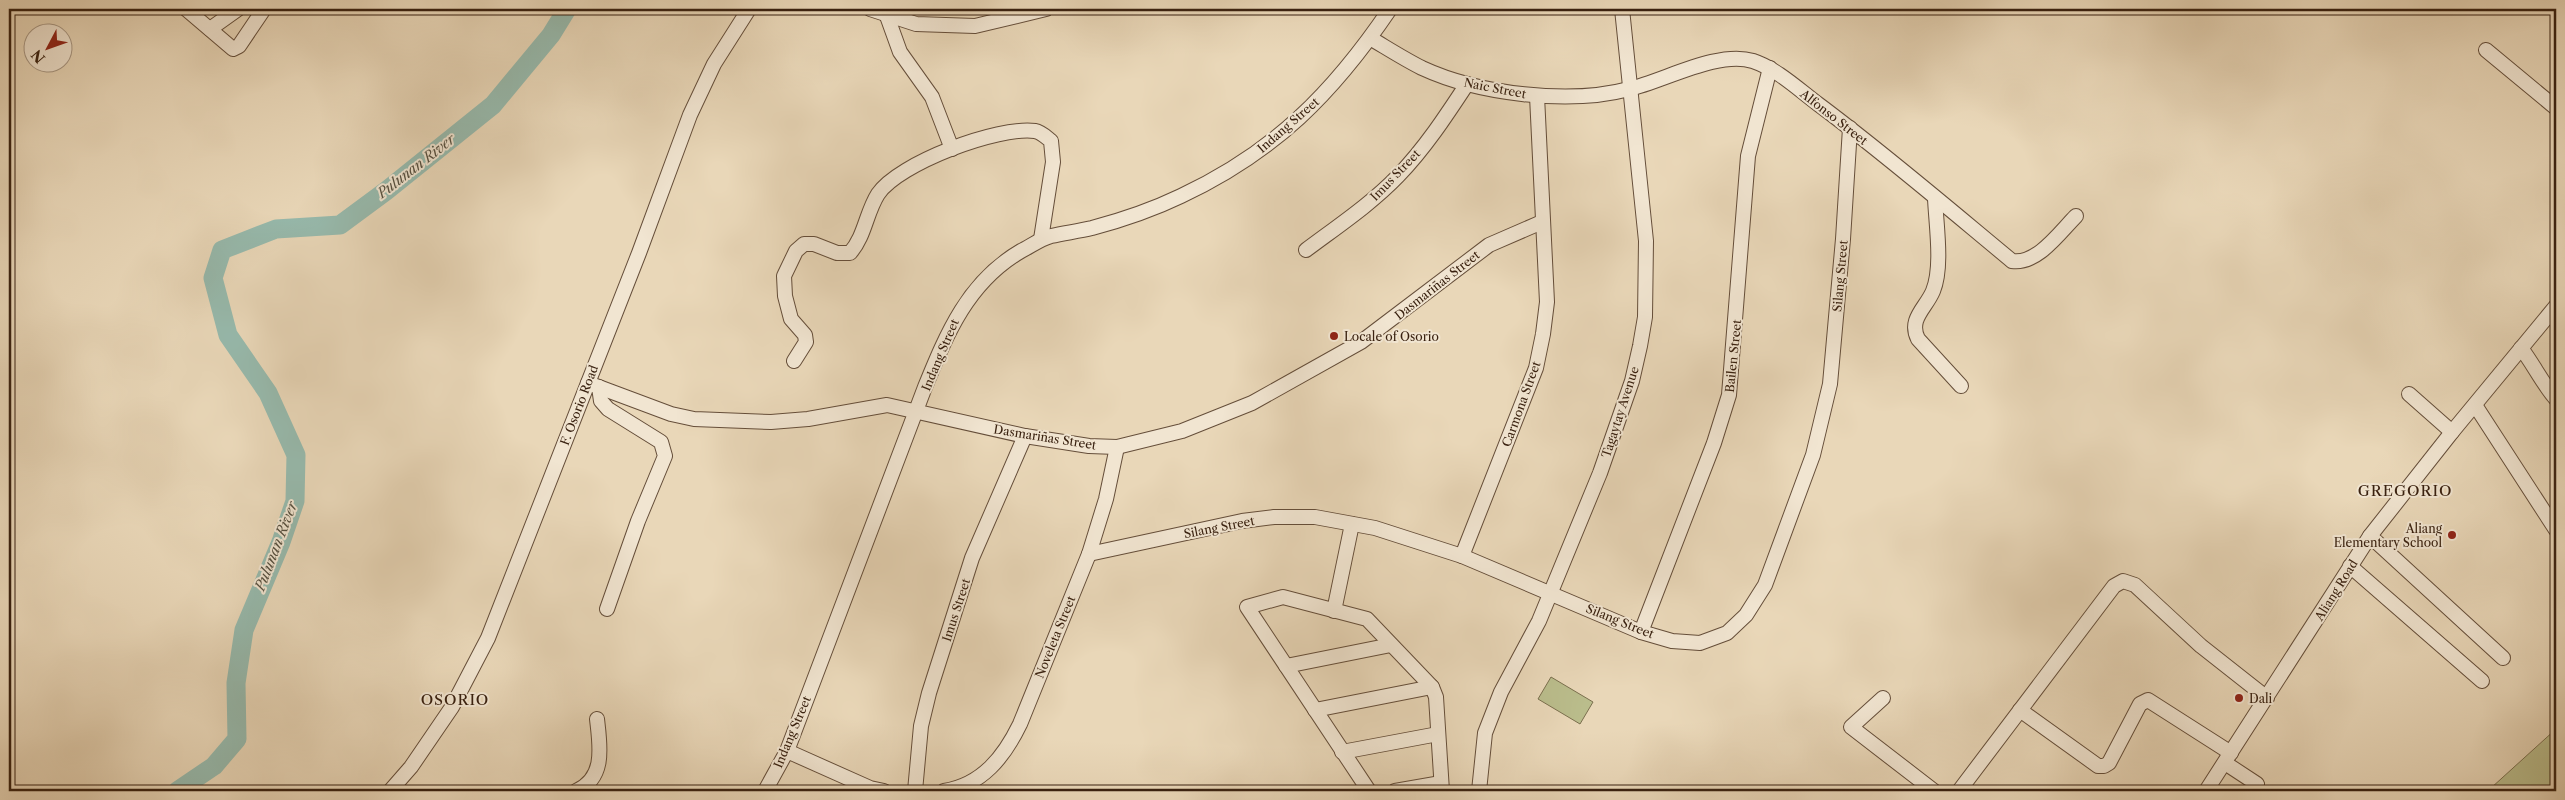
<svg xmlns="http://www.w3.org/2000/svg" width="2565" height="800" viewBox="0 0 2565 800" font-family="'Libre Caslon Text',serif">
	<rect width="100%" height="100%" fill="#e9d7b8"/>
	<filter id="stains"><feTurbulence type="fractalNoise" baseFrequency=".004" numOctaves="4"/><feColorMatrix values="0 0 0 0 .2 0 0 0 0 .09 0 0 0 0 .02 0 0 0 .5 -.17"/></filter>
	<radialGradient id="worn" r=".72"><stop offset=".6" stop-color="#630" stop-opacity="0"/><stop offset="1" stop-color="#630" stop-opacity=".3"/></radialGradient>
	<g fill="#babd8c" stroke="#7a6f4e">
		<polygon points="1551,677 1593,702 1580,724 1538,699"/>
		<polygon points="2556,729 2556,791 2494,791 2491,788"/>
	</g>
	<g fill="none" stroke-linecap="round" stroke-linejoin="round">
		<polyline stroke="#97baad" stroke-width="19" points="177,791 214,766 237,739 236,683 244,630 281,542 295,501 296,455 268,393 228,335 213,278 222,250 276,229 340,225 386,191 493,105 551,35 567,9"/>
		<defs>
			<g id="minor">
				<polyline points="186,9 233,49 239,46 264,9"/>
				<polyline points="870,9 916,24 975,26 1046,9"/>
				<polyline points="887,16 900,52 932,97 952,149"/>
				<polyline points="210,29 238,9"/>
				<path d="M1370,38C1387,48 1404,59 1422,68C1478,94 1569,105 1629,89C1664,81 1718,50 1753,61C1777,69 1798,89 1818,104C1885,154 1948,208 2012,261C2037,265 2060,232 2076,216"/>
				<polyline points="2486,50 2556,108"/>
				<path d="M1935,198C1936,224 1943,267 1933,291C1926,308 1908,319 1918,339L1961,386"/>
				<path d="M1306,250C1338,226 1371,204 1398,176C1425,148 1446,116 1467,84"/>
				<path d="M2521,348C2534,365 2542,383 2556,399"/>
				<path d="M794,361L806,342L805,335L791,319L785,296L784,276L796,251L804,244H814L837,253H850C865,236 866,213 878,194C899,163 998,126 1035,131C1041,132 1046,137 1051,141L1053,162L1041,239"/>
				<polyline points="588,383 671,414 694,419 771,422 808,419 887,405 1025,436 1089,446 1117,447 1182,431 1252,403 1361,342 1489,245 1542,222"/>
				<polyline points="599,387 601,401 608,409 661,442 665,456 638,521 607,609"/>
				<polyline points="2409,394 2452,432"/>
				<polyline points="2475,405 2556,530"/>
				<polyline points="2370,536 2503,658"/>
				<polyline points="1089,554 1242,521 1274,517 1315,517 1375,528 1462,556 1641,632 1672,641 1700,643 1727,633 1746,615 1765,585 1813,455 1830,384 1843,239 1850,128"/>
				<polyline points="1462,556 1536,368 1543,334 1547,302 1537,96"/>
				<polyline points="2350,566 2482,681"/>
				<polyline points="1334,611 1352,524"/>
				<polyline points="1641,632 1714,443 1729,395 1748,156 1770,68"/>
				<polyline points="1286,666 1391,645"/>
				<polyline points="1883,698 1851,727 1934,791"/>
				<polyline points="1315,710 1432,687"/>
				<polyline points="2020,710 2098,766 2104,766 2109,763 2140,704 2148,700 2231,753"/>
				<polyline points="787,751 870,788 884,791"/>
				<polyline points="1342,752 1438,734"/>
				<polyline points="2225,763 2257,784"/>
				<polyline points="390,791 411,767 452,707 488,638 639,253 690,115 714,64 749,9"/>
				<path d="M576,791C606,778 600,746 597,719"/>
				<path d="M765,791L787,751L925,387C947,333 968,282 1021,251C1031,246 1040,239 1051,236C1065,233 1079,231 1092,228C1122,220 1154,209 1181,196C1275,152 1333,93 1390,9"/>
				<polyline points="915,791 921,726 929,693 972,558 1025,436"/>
				<path d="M944,791C982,785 1004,757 1020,724L1089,554L1106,499L1117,447"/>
				<polyline points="1369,791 1247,607 1283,597 1367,619 1432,687 1436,697 1442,791"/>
				<polyline points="1395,791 1441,783"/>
				<polyline points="1479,791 1485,733 1501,692 1539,621 1600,473 1632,381 1640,346 1645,317 1646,241 1622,9"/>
				<polyline points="1959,791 2114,586 2123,581 2135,585 2201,646 2267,698"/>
				<polyline points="2206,791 2370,536 2452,432 2556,306"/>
			</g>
		</defs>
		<use href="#minor" stroke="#654e3a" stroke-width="16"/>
		<use href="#minor" stroke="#f1e5d1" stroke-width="14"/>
	</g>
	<g fill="#8f2418" stroke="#f1e5d1" stroke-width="2">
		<circle cx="1334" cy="336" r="5"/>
		<circle cx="2452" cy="535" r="5"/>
		<circle cx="2239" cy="698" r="5"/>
	</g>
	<g text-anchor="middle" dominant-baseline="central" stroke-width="4" stroke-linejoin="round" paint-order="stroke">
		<g font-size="12" fill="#392110" stroke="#f1e5d1">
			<text transform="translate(1495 88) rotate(11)">Naic Street</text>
			<text transform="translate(1834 117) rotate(38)">Alfonso Street</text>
			<text transform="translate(1288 125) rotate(-41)">Indang Street</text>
			<text transform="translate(1395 175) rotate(-46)">Imus Street</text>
			<text transform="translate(1840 276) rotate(-85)">Silang Street</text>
			<text transform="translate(1437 285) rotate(-38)">Dasmariñas Street</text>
			<text transform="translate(940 355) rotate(-67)">Indang Street</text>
			<text transform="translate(1733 356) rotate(-84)">Bailen Street</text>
			<text transform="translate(1521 404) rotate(-70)">Carmona Street</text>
			<text transform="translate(579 405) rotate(-69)">F. Osorio Road</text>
			<text transform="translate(1620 412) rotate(-72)">Tagaytay Avenue</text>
			<text transform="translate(1045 437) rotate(9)">Dasmariñas Street</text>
			<text transform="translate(1219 527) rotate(-11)">Silang Street</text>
			<text transform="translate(2336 590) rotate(-58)">Aliang Road</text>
			<text transform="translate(956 610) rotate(-72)">Imus Street</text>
			<text transform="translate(1620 621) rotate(22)">Silang Street</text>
			<text transform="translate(1055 637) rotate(-68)">Noveleta Street</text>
			<text transform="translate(792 732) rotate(-67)">Indang Street</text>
		</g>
		<g font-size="12" fill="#392110" stroke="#f1e5d1" text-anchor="start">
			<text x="1344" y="336">Locale of Osorio</text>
			<text x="2442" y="528" text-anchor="end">Aliang<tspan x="2442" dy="14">Elementary School</tspan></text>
			<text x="2249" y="698">Dali</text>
		</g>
		<g font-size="14" font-style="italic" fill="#554f3f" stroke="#f1e5d1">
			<text transform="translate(416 166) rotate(-38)">Pulunan River</text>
			<text transform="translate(276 546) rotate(-69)">Pulunan River</text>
		</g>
		<g font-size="15" letter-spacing="1" fill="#392110" stroke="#f1e5d1">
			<text x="2405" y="490">GREGORIO</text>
			<text x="455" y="699">OSORIO</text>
		</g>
	</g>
	<rect width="2565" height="800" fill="none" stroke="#e9d7b8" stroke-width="30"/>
	<rect x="10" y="10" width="2545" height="780" fill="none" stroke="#392110" stroke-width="2.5"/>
	<rect x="15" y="15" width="2535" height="770" fill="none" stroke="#392110"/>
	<g transform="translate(48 48) rotate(229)"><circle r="24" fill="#f1e5d1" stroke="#a79784"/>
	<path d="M0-4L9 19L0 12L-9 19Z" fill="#8f2418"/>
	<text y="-8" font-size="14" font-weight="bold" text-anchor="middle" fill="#392110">N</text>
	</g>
	<rect width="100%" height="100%" filter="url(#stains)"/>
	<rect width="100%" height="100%" fill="url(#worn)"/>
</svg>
